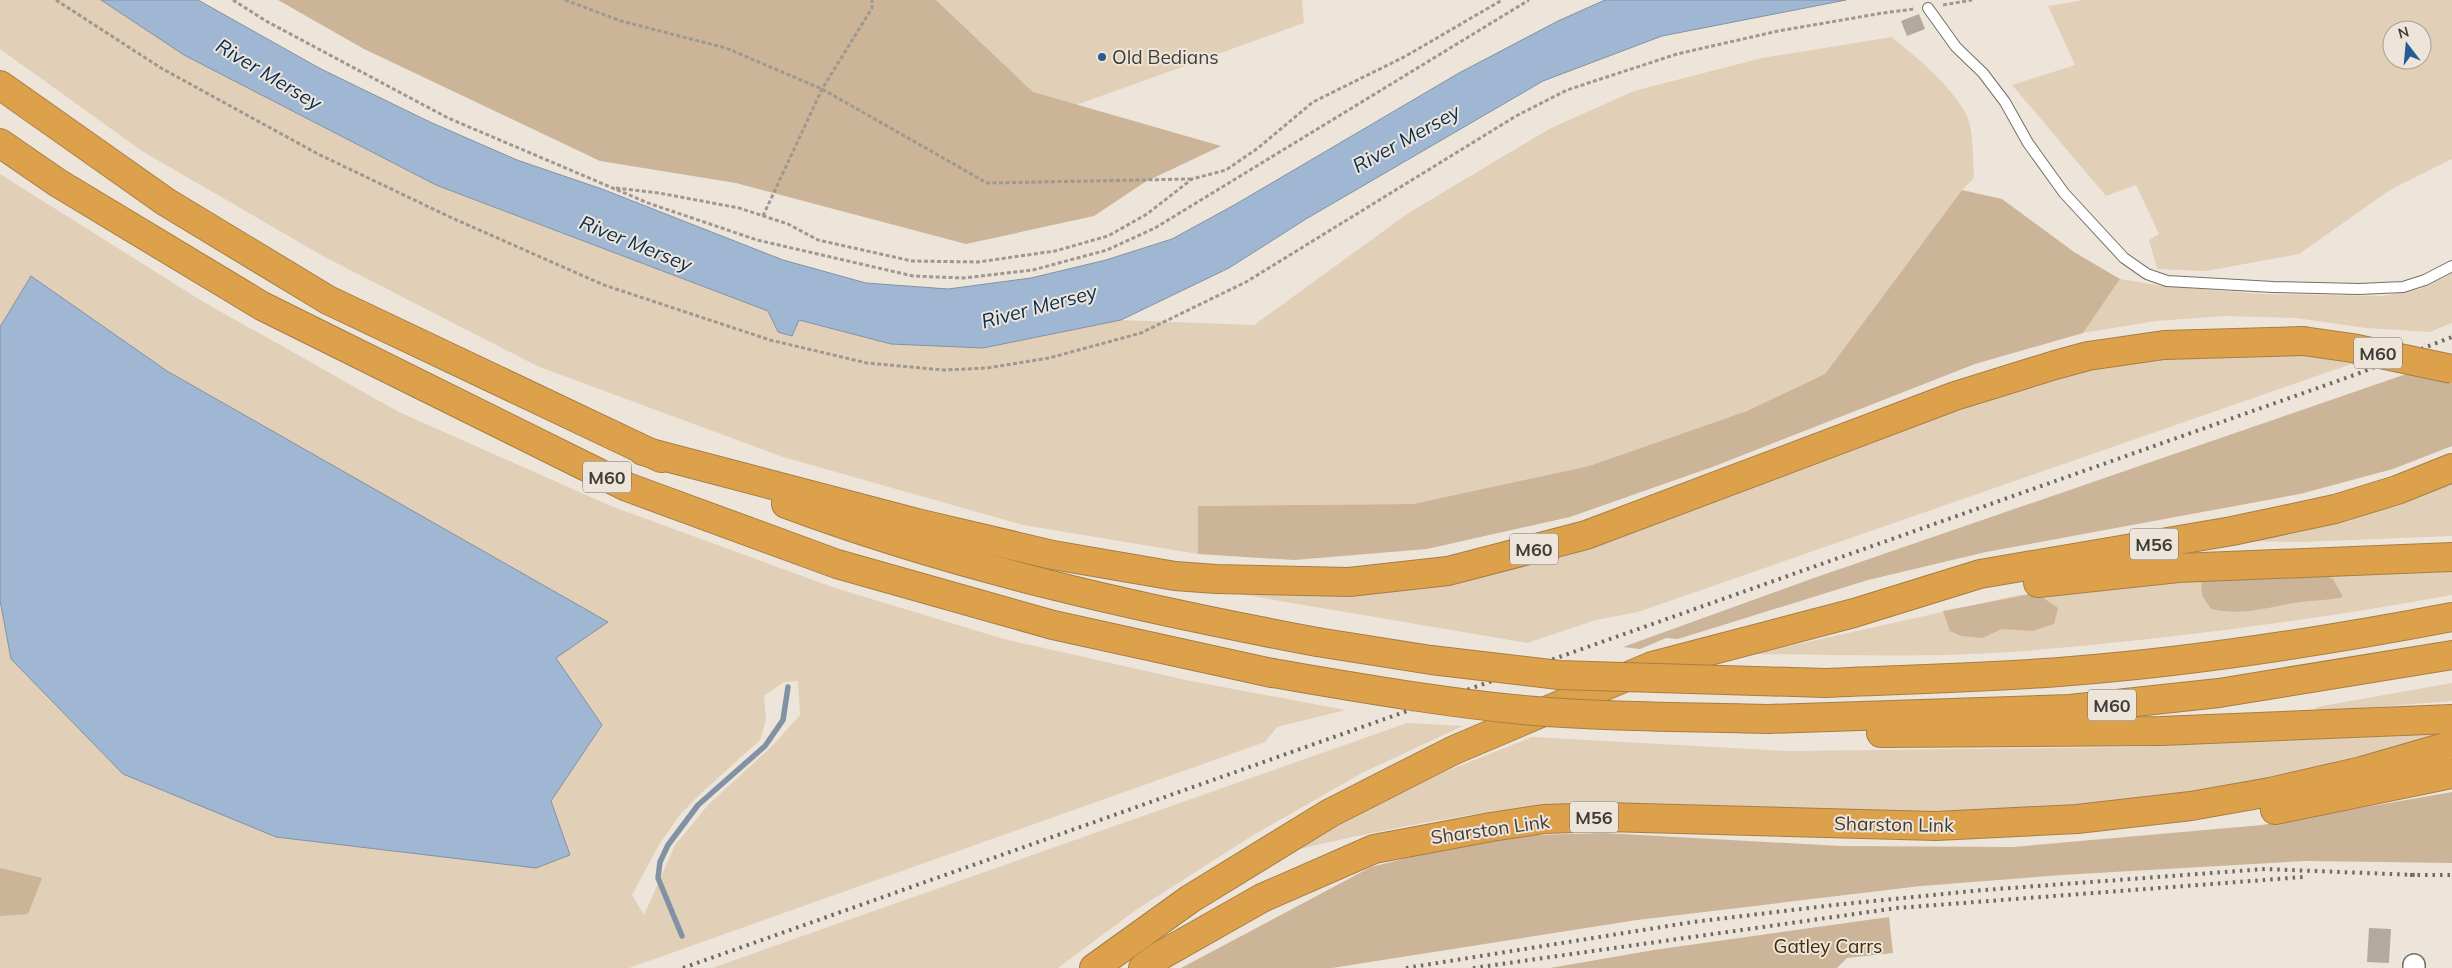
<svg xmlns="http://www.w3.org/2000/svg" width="2452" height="968" viewBox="0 0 2452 968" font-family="Mulish,sans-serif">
	<rect width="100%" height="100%" fill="#eee5da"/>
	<g fill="#e2cfb8" fill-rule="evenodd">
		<path d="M0,0H101L184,55L436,185L768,311L778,332L799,320L891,344L983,348L1121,320L1254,325L1407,214L1549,129L1634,91L1762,58L1892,37C1919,60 1948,82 1966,114C1974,130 1973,161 1974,178L1962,190L1825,374L1747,411L1589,466L1413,504L1198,506V554L1023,525L783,457L537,366L321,255L142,151L0,49Z"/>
		<polygon points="936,0 1302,0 1304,23 1043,117 1033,92"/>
		<path d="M2084,0H2452V159L2390,190L2299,254L2206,271L2157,269L2149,240L2159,234L2136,185L2106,196L2012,85L2075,65L2048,6ZM2392,30H2422V60H2392Z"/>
		<path d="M0,174L202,301L399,412L611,506L832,587L1004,639L1191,681L1346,710L1277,727L1265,742L629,968H0ZM798,681L800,715L773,745L708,805L675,845L644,915L632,895L659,845L679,816L698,796L760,740L766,720L764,696L784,682Z"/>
		<polygon points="2452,273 2452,323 2430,332 2366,328 2296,318 2225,316 2156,321 2083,333 2120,279 2163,286 2264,294 2382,296 2420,289"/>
		<polygon points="2215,351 2306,355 2357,362 1638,612 1596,620 1527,643 1198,587 1369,591 2064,373"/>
		<polygon points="2452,478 2452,536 2301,542 2222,541"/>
		<path d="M2452,564V595C2315,620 2175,638 2036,650C1942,658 1847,655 1753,654L2019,595L2120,584Z"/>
		<polygon points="2452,683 2452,701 2315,712 2316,707"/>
		<polygon points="1407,723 1463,726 1364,772 1255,834 1136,910 1058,968 712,968"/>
		<path d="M2364,732L2437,733C2397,751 2352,759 2309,770C2166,805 2017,815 1870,812C1786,811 1703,803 1619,803C1508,803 1399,826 1291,851L1367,810L1444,772L1532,737L1787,751L2138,747Z"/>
	</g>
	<g fill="#cbb498">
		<polygon points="278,0 936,0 1033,92 1221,146 1145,182 1094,216 966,244 736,183 600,161 364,49"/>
		<polygon points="1962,190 2002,199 2074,252 2120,279 2083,333 1975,364 1715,466 1570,517 1427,549 1294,560 1198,554 1198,506 1413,504 1589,466 1747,411 1825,374"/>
		<polygon points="2412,372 2452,381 2452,446 2393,469 2300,494 1986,552 1868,580 1678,639 1666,638 1640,649 1623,647 1811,579"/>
		<path d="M2316,572L2333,579L2343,597C2331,600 2320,600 2308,601C2272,605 2248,617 2211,609L2202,595L2201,577Z"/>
		<polygon points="2036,593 2058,608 2054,624 2033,631 2002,629 1982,638 1961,636 1950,631 1943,611"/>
		<polygon points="2452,792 2452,863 2305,861 2062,875 1921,886 1637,920 1332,968 1181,968 1371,867 1495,836 1604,833 1841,846 2013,847 2262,825"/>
		<polygon points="0,868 42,878 28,914 0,916"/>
		<polygon points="1889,917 1893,953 1847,958 1837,968 1550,968 1654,950"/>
	</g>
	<g fill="#9fb7d2" stroke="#8292a4">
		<polygon points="101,0 198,0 321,69 430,122 517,160 602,189 783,260 866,283 948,289 1031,278 1106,260 1172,239 1236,204 1459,73 1558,21 1605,0 1846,0 1662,36 1543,81 1306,219 1229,268 1121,320 983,348 891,344 799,320 792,336 778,332 768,311 436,185 184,55"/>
		<polygon points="31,276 167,371 608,622 556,658 602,725 551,801 570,855 536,868 276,837 123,774 11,659 0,600 0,327"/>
	</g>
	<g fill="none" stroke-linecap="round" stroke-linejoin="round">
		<polyline stroke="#8292a4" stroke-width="5.5" points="682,936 658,878 660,862 668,845 698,805 765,746 783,720 788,687"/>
	</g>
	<g fill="#b2a99f">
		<polygon points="1919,14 1925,29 1907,36 1901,21"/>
		<polygon points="2369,928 2391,929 2389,963 2367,962"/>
	</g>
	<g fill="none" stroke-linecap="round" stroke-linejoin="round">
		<defs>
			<polyline id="service" points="1928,8 1956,47 1983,73 2005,102 2028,143 2064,193 2124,258 2147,274 2167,281 2273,287 2359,289 2403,287 2425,280 2452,266"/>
			<polyline id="minor" points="2414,968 2414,965"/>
			<g id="motorway">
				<polyline points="0,85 166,202 328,300 661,458"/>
				<polyline points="0,143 58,183 262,306 627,487 837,564 1053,625 1272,673"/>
				<polyline points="643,451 917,523 1053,555 1175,576 1216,579 1349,582 1448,571 1586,535 1955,396 2055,365 2088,356 2164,345 2303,341"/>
				<path d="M786,504C958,568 1137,608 1317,642"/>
				<polyline points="2038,583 2178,568 2452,557"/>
				<path d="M1825,683C1907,679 1989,678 2071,671C2199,661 2326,641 2452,617"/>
				<polyline points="1768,719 2070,709 2219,693 2452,655"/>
				<polyline points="1881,733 2161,731 2452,719"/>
				<polyline points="2275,810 2452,774"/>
				<polyline points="1094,968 1190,899 1330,813 1454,750 1652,666 1854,613 1980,574 2232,531 2335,509 2397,490 2452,468"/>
				<polyline points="1143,968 1158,957 1262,898 1374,849 1491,827 1544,819 1605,817 1936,826 2077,819 2191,806 2270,792 2362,771 2452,745"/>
			</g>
		</defs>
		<use href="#service" stroke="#766e65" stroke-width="12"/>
		<use href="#minor" stroke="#766e65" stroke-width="24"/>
		<use href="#motorway" stroke="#a67e45" stroke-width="30"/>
		<g stroke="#9e9890" stroke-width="3" stroke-dasharray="4 2.5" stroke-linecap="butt">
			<polyline points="56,0 161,68 318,154 452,218 604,285 770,340 867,363 944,370 987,368 1049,358 1141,333 1246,282 1516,116 1567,90 1677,54 1778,31 1883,13 1914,9"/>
			<polyline points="233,0 266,21 448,118 648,203 757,240 913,276 963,278 1033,270 1107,250 1155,228 1529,0"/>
			<polyline points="565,0 621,21 726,48 822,89 987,183 1191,179"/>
			<polyline points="1943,5 1972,0"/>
			<polyline points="616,188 659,193 739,208 788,224 818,240 912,261 978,262 1055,251 1108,236 1147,214 1192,179 1226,170 1258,148 1313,102 1406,56 1502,0"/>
			<polyline points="763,216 822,89 872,8 872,0"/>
		</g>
		<use href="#service" stroke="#fff" stroke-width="10"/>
		<use href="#minor" stroke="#fff" stroke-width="21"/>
		<use href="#motorway" stroke="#dda14c" stroke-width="28"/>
		<g stroke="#6f6a64" stroke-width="4" stroke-dasharray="2.5 5" stroke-linecap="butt">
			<polyline points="2410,875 2452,875"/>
			<polyline points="683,968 2357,374 2452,337"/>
			<polyline points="1406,968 1693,922 1834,905 1984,890 2265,869 2416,875"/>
			<polyline points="1473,968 1897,908 2303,877"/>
		</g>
		<defs>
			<g id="motorway-bridge">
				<polyline points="2303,341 2352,348 2452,369"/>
				<polyline points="1317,642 1431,660 1559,675 1825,683"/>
				<path d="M1272,673C1355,687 1439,702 1523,710C1604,717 1686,717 1768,719"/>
			</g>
		</defs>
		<use href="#motorway-bridge" stroke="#a67e45" stroke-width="30" stroke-linecap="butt"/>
		<use href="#motorway-bridge" stroke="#dda14c" stroke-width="28"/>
	</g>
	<circle fill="#245c94" stroke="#eee5da" stroke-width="2" cx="1102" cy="57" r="5"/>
	<g text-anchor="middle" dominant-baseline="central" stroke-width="4" stroke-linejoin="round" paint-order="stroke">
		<g fill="#eee5da" stroke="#746f69" stroke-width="1">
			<rect x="2354" y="337.5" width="48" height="31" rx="4"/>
			<rect x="583" y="461.5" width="48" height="31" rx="4"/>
			<rect x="2130" y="528.5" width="48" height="31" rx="4"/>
			<rect x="1510" y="533.5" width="48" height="31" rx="4"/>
			<rect x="2088" y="689.5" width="48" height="31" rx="4"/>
			<rect x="1570" y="801.5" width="48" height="31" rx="4"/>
		</g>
		<g font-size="18" font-weight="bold" fill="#403c38">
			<text x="2378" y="353">M60</text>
			<text x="607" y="477">M60</text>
			<text x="2154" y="544">M56</text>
			<text x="1534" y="549">M60</text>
			<text x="2112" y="705">M60</text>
			<text x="1594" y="817">M56</text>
		</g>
		<g font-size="19" fill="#403c38" stroke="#eee5da" text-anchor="start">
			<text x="1112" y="57">Old Bedians</text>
		</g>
		<g font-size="19" fill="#403c38" stroke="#eee5da">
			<text transform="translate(1894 824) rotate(1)">Sharston Link</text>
			<text transform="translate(1490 829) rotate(-8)">Sharston Link</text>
		</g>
		<g font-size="19" fill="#432b05" stroke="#eee5da">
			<text x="1828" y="946">Gatley Carrs</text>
		</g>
		<g font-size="20" font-style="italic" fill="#062c4f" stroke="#eee5da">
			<text transform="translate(269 74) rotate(31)">River Mersey</text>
			<text transform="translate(1406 138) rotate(-29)">River Mersey</text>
			<text transform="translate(636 243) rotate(22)">River Mersey</text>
			<text transform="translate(1039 306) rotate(-15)">River Mersey</text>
		</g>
	</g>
	<g transform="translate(2407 45) rotate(344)"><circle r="24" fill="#eee5da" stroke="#a8a199"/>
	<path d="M0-4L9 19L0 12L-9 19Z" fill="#245c94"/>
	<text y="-8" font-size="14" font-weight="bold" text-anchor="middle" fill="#403c38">N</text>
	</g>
</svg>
